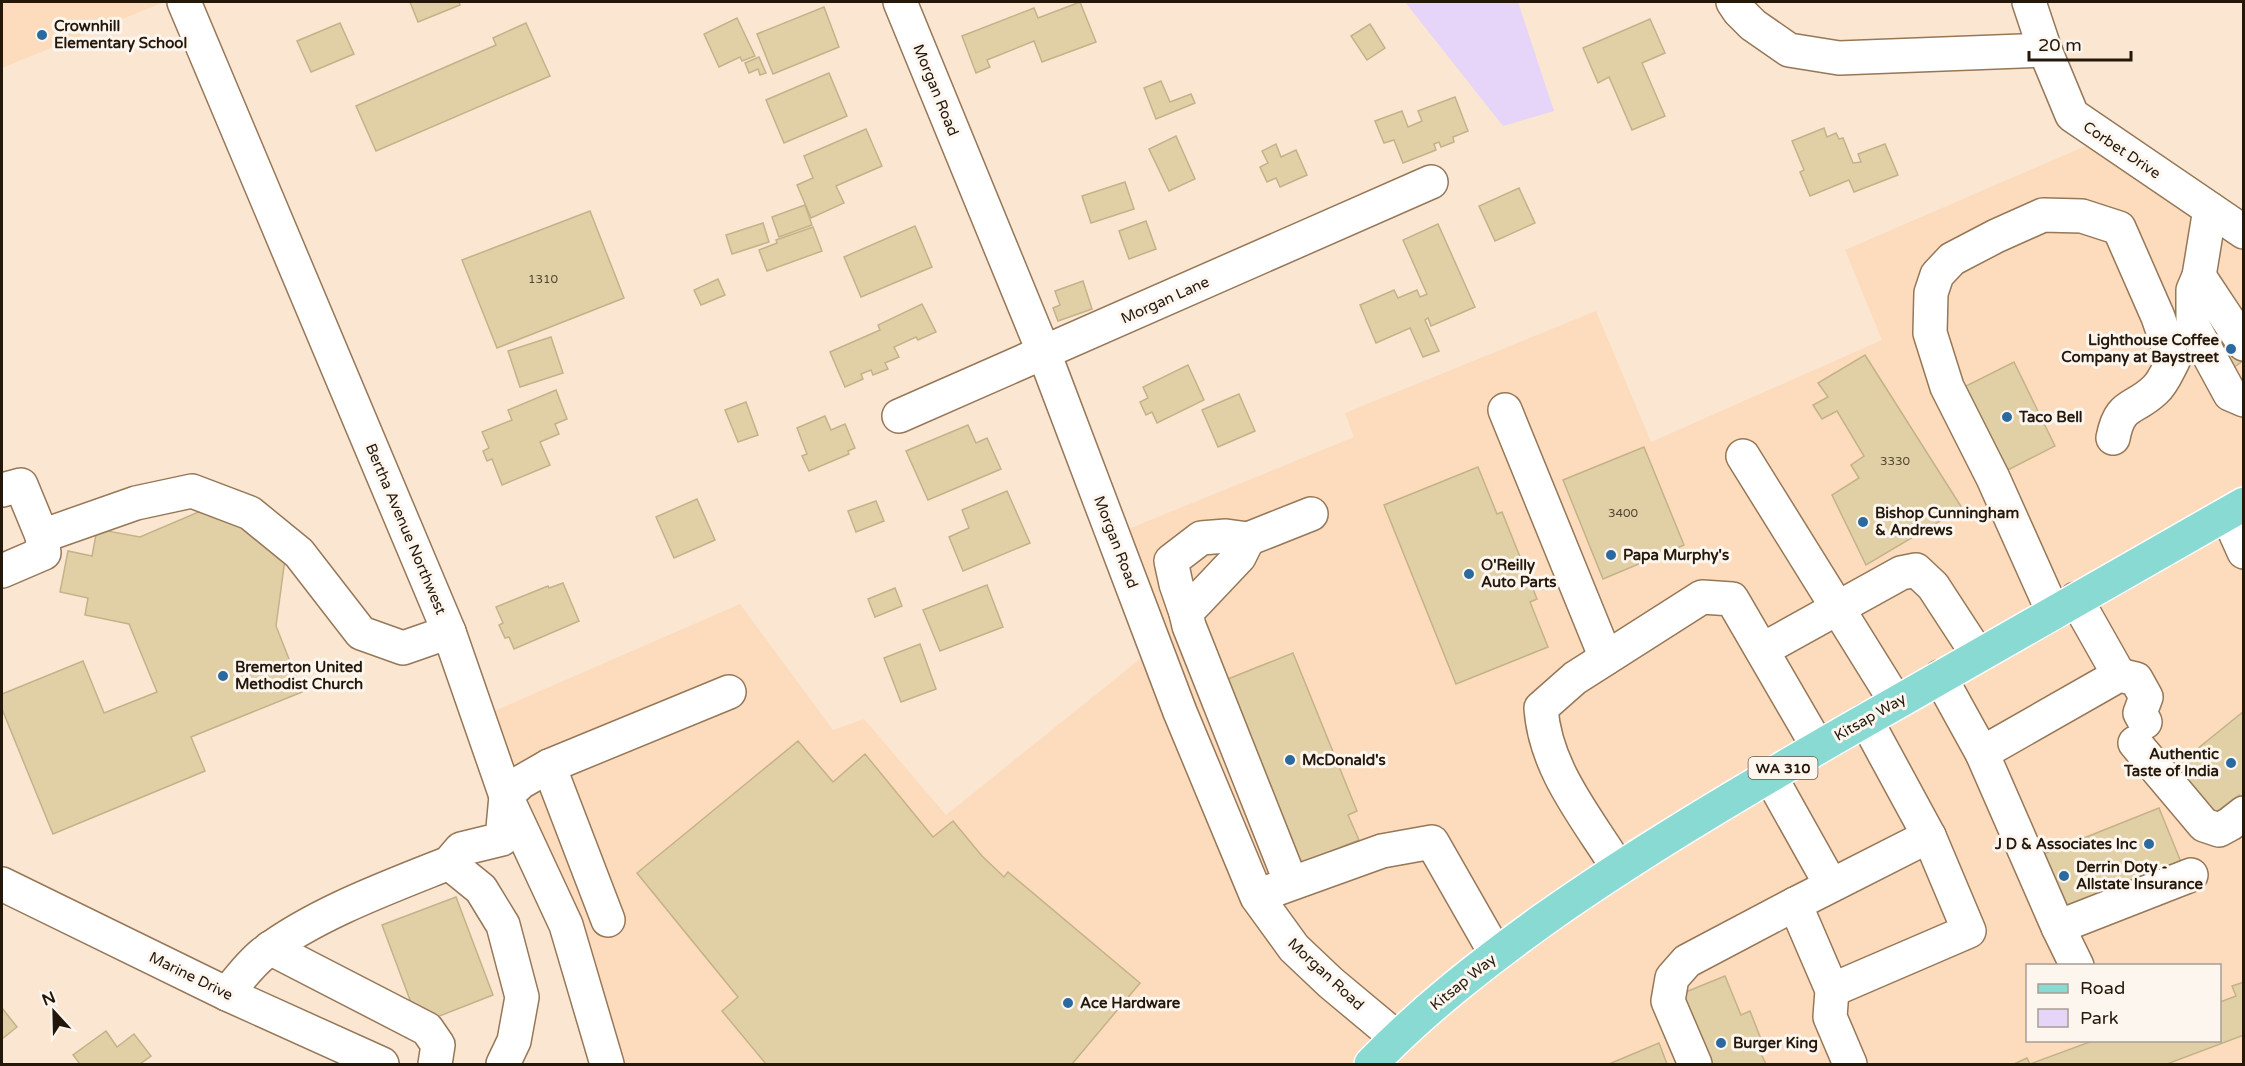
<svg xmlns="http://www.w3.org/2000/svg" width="2245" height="1066" viewBox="0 0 2245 1066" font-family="'Varela Round',sans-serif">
	<rect width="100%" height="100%" fill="#fbe6d2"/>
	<g fill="#fcdcbc" fill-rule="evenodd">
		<polygon points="2,2 164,2 2,68"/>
		<polygon points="2095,142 2243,243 2243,495 1810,732 1608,852 1489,942 1397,1027 1275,915 1121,532 1354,437 1345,413 1596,311 1651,442 1882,340 1845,250"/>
		<path d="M2243,524V1064H1389L1519,953L1699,833L1950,694L2083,613ZM2028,966H2220V1040H2028Z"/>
		<polygon points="740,604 833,730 864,719 946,815 1150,651 1251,901 1386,1038 1362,1064 620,1064 568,897 492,712"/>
	</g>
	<polygon fill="#e6d4f9" points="1405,2 1518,2 1554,111 1503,126"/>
	<g fill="#e1cfa5" stroke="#c4b289" stroke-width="1.5">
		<polygon points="410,2 459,2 460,5 418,22"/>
		<polygon points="1080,2 1096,42 1042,62 1034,41 987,60 990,67 976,73 962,36 1034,8 1038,18"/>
		<polygon points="824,7 839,47 773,74 757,34"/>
		<polygon points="737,18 755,56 742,61 740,57 719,67 704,34"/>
		<polygon points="1650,19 1665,53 1642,63 1665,116 1632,130 1609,77 1598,83 1583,48"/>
		<polygon points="340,23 354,54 311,72 297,41"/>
		<polygon points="526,23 550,76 376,151 356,106 496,45 493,38"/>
		<polygon points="1370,24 1385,48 1367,60 1351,36"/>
		<polygon points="759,57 766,73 760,75 758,69 749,73 745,63"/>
		<polygon points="829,73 847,116 784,143 766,100"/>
		<polygon points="1161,81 1170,102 1191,94 1195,103 1156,119 1144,88"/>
		<polygon points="1455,97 1468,131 1453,137 1454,142 1441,147 1439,142 1434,144 1436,150 1403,163 1394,140 1384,143 1375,121 1402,111 1408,127 1422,121 1418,111"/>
		<polygon points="1824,128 1827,137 1836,133 1839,139 1843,138 1853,163 1861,162 1858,154 1885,144 1898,175 1854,192 1849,180 1810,196 1800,172 1804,170 1792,141"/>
		<polygon points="866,129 882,166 836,186 844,203 811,218 797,185 813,178 804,156"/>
		<polygon points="1176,136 1195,179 1169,191 1149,149"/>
		<polygon points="1276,144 1281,157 1296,150 1307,175 1280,187 1276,178 1267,182 1260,167 1268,163 1262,151"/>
		<polygon points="1125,182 1134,209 1091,223 1082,196"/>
		<polygon points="1519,188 1535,223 1495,241 1479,206"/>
		<polygon points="805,205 812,225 779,237 772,217"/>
		<polygon points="590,211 624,298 497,348 462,260"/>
		<polygon points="1146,221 1156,249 1129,259 1119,231"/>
		<polygon points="763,223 769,242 732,254 726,235"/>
		<polygon points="1438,224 1475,307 1431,326 1428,318 1425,320 1439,351 1423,357 1410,328 1376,343 1360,305 1394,290 1398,298 1417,290 1420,297 1427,294 1403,240"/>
		<polygon points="915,226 932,267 861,297 844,257"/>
		<polygon points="813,227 822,251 767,271 759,250 777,243 776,240"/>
		<polygon points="718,279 725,295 701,305 694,290"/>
		<polygon points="1083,281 1092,309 1058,321 1053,308 1060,305 1055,291"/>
		<polygon points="922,304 936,332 918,340 916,337 894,347 899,357 885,363 888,369 873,375 871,370 861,374 863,379 845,387 830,352 880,330 878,325"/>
		<polygon points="2227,329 2244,353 2244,360 2233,368 2213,338"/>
		<polygon points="551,337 563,373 520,387 508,351"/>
		<polygon points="1865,355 1962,508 1866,565 1832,495 1859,478 1851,465 1864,456 1837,411 1822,419 1813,405 1828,397 1818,383"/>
		<polygon points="2014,362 2055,446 2002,473 1960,389"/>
		<polygon points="1188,365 1204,400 1157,423 1152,412 1146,415 1140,402 1148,398 1143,387"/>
		<polygon points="556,390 567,419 555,424 559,434 540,442 550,465 502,485 492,459 487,461 483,451 489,448 482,432 512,420 508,410"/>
		<polygon points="1239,394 1255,431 1218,447 1202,410"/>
		<polygon points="746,402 758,435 738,442 725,410"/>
		<polygon points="825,416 831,430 845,424 855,448 848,451 849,454 809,471 802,456 807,454 797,428"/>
		<polygon points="968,425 976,443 987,438 1001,469 928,500 906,451"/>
		<polygon points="1644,447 1684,545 1603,579 1563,480"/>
		<polygon points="1478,467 1497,514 1502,512 1537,599 1530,602 1548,647 1456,684 1384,505"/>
		<polygon points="1007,491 1030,543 963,571 949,537 969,528 962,510"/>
		<polygon points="697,499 715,540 674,558 656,517"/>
		<polygon points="876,501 884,521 856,532 848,511"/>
		<polygon points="215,505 285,559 276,626 302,692 191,737 205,771 53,834 2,709 2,694 83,661 104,713 157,692 129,624 85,615 88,598 60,592 68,551 92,556 97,529 140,537"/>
		<polygon points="563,583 579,621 514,649 509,637 505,638 499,625 503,623 496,607 548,586 549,588"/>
		<polygon points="987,585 1003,627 940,651 923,610"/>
		<polygon points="895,588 902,606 875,617 868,599"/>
		<polygon points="920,644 936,689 901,702 884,658"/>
		<polygon points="1293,653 1357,811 1348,815 1359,840 1300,864 1223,681"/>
		<polygon points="2244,711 2244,801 2239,795 2208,818 2170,771"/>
		<polygon points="798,741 833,782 865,754 933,837 953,821 982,856 1004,877 1008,872 1140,983 1072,1064 766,1064 722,1011 738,997 637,873"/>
		<polygon points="2159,808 2181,862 2052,913 2031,859"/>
		<polygon points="456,897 493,995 419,1024 382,925"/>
		<polygon points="1725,976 1741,1015 1750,1011 1766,1052 1761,1054 1766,1064 1691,1064 1671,998"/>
		<polygon points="2244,982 2244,1035 2167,1064 2014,1064 2027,1058 2030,1064 2095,1040 2220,1040 2220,1002 2236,996 2232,986"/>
		<polygon points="2,1008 17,1027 2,1039"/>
		<polygon points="106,1031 117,1047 134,1034 151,1056 140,1064 80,1064 73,1055"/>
		<polygon points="1659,1043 1667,1064 1609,1064"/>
	</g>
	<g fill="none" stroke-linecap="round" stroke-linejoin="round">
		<defs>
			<g id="minor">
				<polyline points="184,2 449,632 506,796 566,925 607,1064"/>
				<polyline points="900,2 1044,353 1180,712 1257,897 1294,948 1331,983 1397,1038"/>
				<polyline points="1733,2 1739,11 1753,25 1789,50 1839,58 2045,50"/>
				<polyline points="2029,2 2045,50 2072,115 2244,232"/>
				<polyline points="2210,209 2199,276 2193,290 2193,326 2230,394 2244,400"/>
				<polyline points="2199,276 2244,344"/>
				<polyline points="1505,410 1606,658"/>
				<polyline points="899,416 1431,182"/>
				<polyline points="1743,456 1896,702"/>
				<polyline points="2,490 21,485 42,536 44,553 2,571"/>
				<polyline points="2227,514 2244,552"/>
				<polyline points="42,536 136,503 192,491 250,513 299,553 361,633 403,648 449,632"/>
				<polyline points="2076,599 2119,675"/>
				<path d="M2053,612L1993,478L1947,387L1930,333L1931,293L1937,275L1952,259L1996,236L2043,215L2082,216L2119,228L2158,317L2173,361C2168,370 2163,383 2155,390C2133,411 2120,402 2113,438"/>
				<polyline points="1186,613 1176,584 1171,561 1201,538 1226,536 1248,539"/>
				<polyline points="1762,650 1901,573 1916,570 1933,586 1978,655"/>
				<polyline points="1940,677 1982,753 2058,927 2077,966"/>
				<polyline points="2135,743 2204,825 2219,830 2230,824 2244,813"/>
				<polyline points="1982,753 2119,675 2136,679 2146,697 2140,713 2145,722"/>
				<polyline points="549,766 608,920"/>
				<polyline points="1770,776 1831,885"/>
				<polyline points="449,863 481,889 503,925 522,997 514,1041 503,1064"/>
				<path d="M1618,868C1587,818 1545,769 1541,708L1575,678L1702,597L1732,599L1818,747"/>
				<polyline points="1291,883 1189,626 1186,613 1239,557 1248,539 1311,514"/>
				<polyline points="2,884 227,994 382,1064"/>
				<polyline points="1271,891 1382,851 1432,842 1496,954"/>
				<polyline points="1795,904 1832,990 1830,1017 1850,1064"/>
				<polyline points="2058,927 2191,875"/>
				<polyline points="270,948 427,1029 438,1045 435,1064"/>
				<polyline points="1832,990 1969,931 1929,836 1866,720"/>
				<path d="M227,994C238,980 250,964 264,953C315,914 389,887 449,863L461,849L502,839L506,796L521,782L549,766L729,692"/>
				<polyline points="1695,1064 1668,1001 1672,978 1687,961 1795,904 1929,836"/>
			</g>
			<path id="major" d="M1371,1064C1423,1010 1482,964 1543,920C1635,855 1733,797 1831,740C1968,661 2105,582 2244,504"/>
		</defs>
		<use href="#minor" stroke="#967757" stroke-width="36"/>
		<use href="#major" stroke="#fff" stroke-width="36"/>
		<use href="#minor" stroke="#fff" stroke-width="33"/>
		<use href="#major" stroke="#8adad4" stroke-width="33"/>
	</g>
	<g fill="#2a6aa0" stroke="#fdf6ef" stroke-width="2">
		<circle cx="42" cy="35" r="6"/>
		<circle cx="2231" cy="349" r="6"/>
		<circle cx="2007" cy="417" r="6"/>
		<circle cx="1863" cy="522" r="6"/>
		<circle cx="1611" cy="555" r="6"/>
		<circle cx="1469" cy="574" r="6"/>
		<circle cx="223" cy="676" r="6"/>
		<circle cx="1290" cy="760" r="6"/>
		<circle cx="2231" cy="763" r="6"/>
		<circle cx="2149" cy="844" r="6"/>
		<circle cx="2064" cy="876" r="6"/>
		<circle cx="1068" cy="1003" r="6"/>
		<circle cx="1721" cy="1043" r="6"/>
	</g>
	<g text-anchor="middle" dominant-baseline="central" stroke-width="6" stroke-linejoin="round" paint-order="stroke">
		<g font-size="12" fill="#534632">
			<text x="543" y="279">1310</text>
			<text x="1895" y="461">3330</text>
			<text x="1623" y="513">3400</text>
		</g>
		<rect fill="#fdf6ef" stroke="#655b4f" stroke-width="1.5" x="1748.5" y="757" width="69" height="22" rx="4.5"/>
		<g font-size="14" font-weight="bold" fill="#24180b">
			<text x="1783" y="768">WA 310</text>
		</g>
		<g font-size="15" font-weight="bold" fill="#24180b" stroke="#fdf6ef" text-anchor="start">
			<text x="54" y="26">Crownhill<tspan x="54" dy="17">Elementary School</tspan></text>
			<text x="2219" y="340" text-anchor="end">Lighthouse Coffee<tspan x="2219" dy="17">Company at Baystreet</tspan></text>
			<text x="2019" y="417">Taco Bell</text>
			<text x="1875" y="513">Bishop Cunningham<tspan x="1875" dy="17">&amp; Andrews</tspan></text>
			<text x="1623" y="555">Papa Murphy's</text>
			<text x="1481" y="565">O'Reilly<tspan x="1481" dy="17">Auto Parts</tspan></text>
			<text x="235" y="667">Bremerton United<tspan x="235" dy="17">Methodist Church</tspan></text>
			<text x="2219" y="754" text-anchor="end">Authentic<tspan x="2219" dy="17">Taste of India</tspan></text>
			<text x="1302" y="760">McDonald's</text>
			<text x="2137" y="844" text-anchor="end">J D &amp; Associates Inc</text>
			<text x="2076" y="867">Derrin Doty -<tspan x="2076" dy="17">Allstate Insurance</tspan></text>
			<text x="1080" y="1003">Ace Hardware</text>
			<text x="1733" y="1043">Burger King</text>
		</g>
		<g font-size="15" fill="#24180b" stroke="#fdf6ef">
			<text transform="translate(936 90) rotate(68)">Morgan Road</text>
			<text transform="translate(2122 150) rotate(34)">Corbet Drive</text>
			<text transform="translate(1165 300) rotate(-24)">Morgan Lane</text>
			<text transform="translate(406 529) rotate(67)">Bertha Avenue Northwest</text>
			<text transform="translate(1116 542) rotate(69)">Morgan Road</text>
			<text transform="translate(1870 717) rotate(-30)">Kitsap Way</text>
			<text transform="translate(1326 974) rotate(43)">Morgan Road</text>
			<text transform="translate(191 976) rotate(26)">Marine Drive</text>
			<text transform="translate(1463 982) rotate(-39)">Kitsap Way</text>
		</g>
	</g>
	<rect width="2245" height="1066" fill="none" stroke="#24180b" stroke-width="6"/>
	<rect x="2026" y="964" width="195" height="78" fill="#fdf6ef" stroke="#a69d94" stroke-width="1.5"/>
	<rect x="2038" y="984" width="30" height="9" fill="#8adad4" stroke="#a69d94" stroke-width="1.5"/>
	<text x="2080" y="994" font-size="18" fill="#24180b">Road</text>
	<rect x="2038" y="1009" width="30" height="18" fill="#e6d4f9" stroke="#a69d94" stroke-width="1.5"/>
	<text x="2080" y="1024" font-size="18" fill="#24180b">Park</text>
	<g transform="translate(54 1012) rotate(338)" stroke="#fdf6ef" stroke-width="4.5" paint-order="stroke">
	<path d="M0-4.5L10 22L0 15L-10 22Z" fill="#24180b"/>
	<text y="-9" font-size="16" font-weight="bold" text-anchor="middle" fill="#24180b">N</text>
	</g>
	<path d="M2029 51v9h102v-9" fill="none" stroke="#24180b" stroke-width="3"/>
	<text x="2038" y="51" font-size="18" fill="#24180b" stroke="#fdf6ef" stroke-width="4.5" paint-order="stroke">20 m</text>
</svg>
